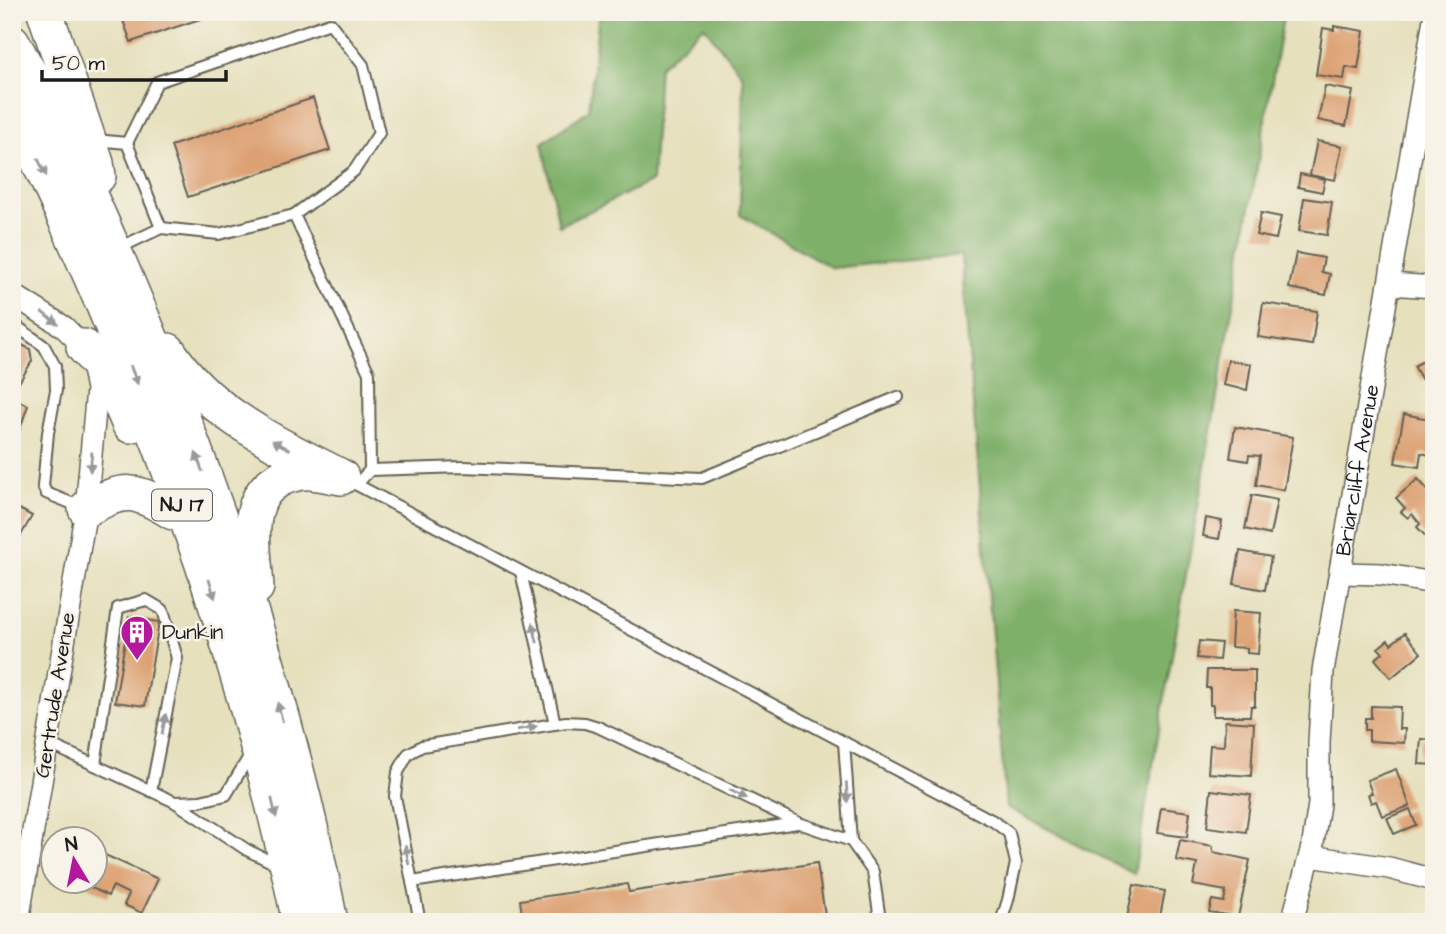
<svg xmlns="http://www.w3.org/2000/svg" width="1446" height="934" viewBox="0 0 1446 934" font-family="'Architects Daughter',sans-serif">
	<rect width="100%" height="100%" fill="#f7f3e8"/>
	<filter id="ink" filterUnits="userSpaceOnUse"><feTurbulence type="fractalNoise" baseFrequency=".0143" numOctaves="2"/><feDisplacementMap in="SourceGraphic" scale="14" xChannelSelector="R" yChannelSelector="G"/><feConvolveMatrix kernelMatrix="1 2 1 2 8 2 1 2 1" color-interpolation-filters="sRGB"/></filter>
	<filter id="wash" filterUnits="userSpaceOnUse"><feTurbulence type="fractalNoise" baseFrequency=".00686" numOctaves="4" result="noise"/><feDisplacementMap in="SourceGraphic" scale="28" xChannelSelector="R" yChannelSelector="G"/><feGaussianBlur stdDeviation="1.57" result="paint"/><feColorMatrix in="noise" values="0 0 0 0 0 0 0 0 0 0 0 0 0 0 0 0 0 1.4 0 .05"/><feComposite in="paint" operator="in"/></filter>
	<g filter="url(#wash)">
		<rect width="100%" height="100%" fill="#e6e0bd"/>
		<polygon fill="#7fb069" stroke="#4e6642" stroke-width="2" points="599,12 1284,12 1134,874 1006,807 961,255 832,268 740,215 743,77 704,26 659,67 652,181 559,226 542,143 589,110"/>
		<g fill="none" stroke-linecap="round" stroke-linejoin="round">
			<polyline stroke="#5fb7dc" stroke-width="7" points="837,17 839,12"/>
		</g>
		<g id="blocks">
			<g fill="#dda173">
				<polygon points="120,12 217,12 218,13 131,42"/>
				<polygon points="1334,26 1364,31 1358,69 1346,67 1344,79 1316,75 1323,28 1334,30"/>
				<polygon points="1325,86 1353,91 1346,126 1318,120"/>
				<polygon points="313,98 330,150 188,197 171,146"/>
				<polygon points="1317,141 1342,146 1335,180 1310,175"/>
				<polygon points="1300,174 1325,179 1322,192 1298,187"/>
				<polygon points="1304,198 1332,202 1327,235 1299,231"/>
				<polygon points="1261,213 1281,217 1276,239 1256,235"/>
				<polygon points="1296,253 1324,258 1321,272 1330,274 1326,295 1289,288"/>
				<polygon points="1263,303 1317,311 1312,345 1258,337"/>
				<polygon points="12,340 30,349 32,361 12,394"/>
				<polygon points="1434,355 1434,387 1429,377 1422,380 1414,366"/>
				<polygon points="1228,360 1251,364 1247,390 1223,385"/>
				<polygon points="12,398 28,405 13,450 12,450"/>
				<polygon points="1404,414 1434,420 1434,456 1421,453 1419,467 1395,463"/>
				<polygon points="1235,427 1293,437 1284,490 1256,485 1260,456 1249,455 1248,461 1230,458"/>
				<polygon points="1418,479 1434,497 1434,536 1429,540 1417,527 1420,524 1412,514 1408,518 1401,512 1405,508 1396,498"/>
				<polygon points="1252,495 1277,500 1270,535 1245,529"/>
				<polygon points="12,505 32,516 16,544 12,542"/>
				<polygon points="1206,518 1222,521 1219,539 1203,536"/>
				<polygon points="1240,551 1271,557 1265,590 1234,584"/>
				<polygon points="1233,611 1261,613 1258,654 1247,653 1247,648 1231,647"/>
				<polygon points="129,617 159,622 145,706 115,702"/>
				<polygon points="1405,633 1421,653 1391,678 1375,659 1383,653 1378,648 1388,640 1391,644"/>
				<polygon points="1199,641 1221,643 1219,660 1197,658"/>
				<polygon points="1207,670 1255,670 1255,706 1251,706 1250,716 1213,716 1213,705 1210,705 1210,688 1206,688"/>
				<polygon points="1371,706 1400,707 1399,729 1405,729 1404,743 1369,741 1369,730 1365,730 1365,718 1371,718"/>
				<polygon points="1225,721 1254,723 1251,776 1208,773 1210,745 1224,746"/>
				<polygon points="1421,739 1434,740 1434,765 1419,764"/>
				<polygon points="1396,769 1410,806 1382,816 1376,801 1371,803 1368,794 1372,793 1367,780"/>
				<polygon points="1211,790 1251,795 1246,832 1207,827"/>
				<polygon points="1161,808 1190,812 1187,837 1157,833"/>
				<polygon points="1410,809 1416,825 1394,834 1387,818"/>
				<polygon points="1180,840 1213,846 1213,852 1250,860 1238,917 1209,912 1212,900 1224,902 1226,891 1193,885 1197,864 1176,860"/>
				<polygon points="94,850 158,879 142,913 124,905 129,894 113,886 108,896 78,881 94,881"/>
				<polygon points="817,863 826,922 523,922 520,900 627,884 629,892"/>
				<polygon points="1134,885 1165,891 1159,922 1126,922"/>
			</g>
		</g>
	</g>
	<g filter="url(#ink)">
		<use href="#blocks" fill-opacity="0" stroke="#636154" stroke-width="2"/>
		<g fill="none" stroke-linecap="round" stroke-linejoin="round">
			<defs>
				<g id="service">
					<polyline points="95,140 127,143 161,228"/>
					<polyline points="127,143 157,82 330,23 363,65 379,133 354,171 294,215"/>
					<polyline points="119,248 161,228 219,234 294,215 369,373 370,470 357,484"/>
					<polyline points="12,323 44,346 55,366 56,390 48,433 43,486 46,493 81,507"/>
					<polyline points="370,470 464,467 702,478 898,397"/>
					<polyline points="344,478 993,821 1009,833 1016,863 1008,900 1001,922"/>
					<polyline points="521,572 555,724"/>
					<polyline points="844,742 851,841"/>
					<polyline points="47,743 175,802"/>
					<polyline points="250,755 226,795 200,801 175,802 247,850 280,866"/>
					<polyline points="95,765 118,608 146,600 163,610 177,658 151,791"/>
					<polyline points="412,882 797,823"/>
					<polyline points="420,922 395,796 398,772 408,754 422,746 566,722 585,723 598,727 799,823 851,841 873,872 879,913 878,922"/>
				</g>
				<g id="minor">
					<polyline points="1389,284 1434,287"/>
					<polyline points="12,294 64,327 84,347 91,359 97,389 86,509 18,922"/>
					<polyline points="1340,573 1381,574 1434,583"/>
					<polyline points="1310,856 1389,868 1434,880"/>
					<path id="s1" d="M1292,922L1313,843L1319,804V742L1323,671L1434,19"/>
				</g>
				<g id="trunk">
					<polyline points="45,12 96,163 98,176"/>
					<path d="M12,42C65,136 108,235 149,335C227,524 292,721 330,922"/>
					<path d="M12,106C140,365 242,638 300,922"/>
					<path d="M84,347C105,370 118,396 130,425"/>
					<path d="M168,351C210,415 275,443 341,477"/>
					<path d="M86,509C125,487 135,489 173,512"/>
					<path d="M256,587C253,540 239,482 302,472C312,471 324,474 335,476"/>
				</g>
			</defs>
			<use href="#service" stroke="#636154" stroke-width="14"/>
			<use href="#minor" stroke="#636154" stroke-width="24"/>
			<use href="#trunk" stroke="#636154" stroke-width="38"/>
			<use href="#service" stroke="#fff" stroke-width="10"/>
			<use href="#minor" stroke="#fff" stroke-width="21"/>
			<use href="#trunk" stroke="#fff" stroke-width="35"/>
		</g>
		<defs><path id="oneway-solid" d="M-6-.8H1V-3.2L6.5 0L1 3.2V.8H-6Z" transform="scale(1.75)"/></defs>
		<g fill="#999">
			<use href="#oneway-solid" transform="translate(42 167) rotate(64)"/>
			<use href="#oneway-solid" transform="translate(50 318) rotate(36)"/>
			<use href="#oneway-solid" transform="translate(134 375) rotate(68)"/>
			<use href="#oneway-solid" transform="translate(281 445) rotate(-153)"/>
			<use href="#oneway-solid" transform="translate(91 462) rotate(95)"/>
			<use href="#oneway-solid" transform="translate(199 462) rotate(-110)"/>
			<use href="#oneway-solid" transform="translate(212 589) rotate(72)"/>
			<use href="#oneway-solid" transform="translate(535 633) rotate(-103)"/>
			<use href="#oneway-solid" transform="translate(280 712) rotate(-105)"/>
			<use href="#oneway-solid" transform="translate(164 724) rotate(-79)"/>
			<use href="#oneway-solid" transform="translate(527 728) rotate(-10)"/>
			<use href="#oneway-solid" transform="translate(847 792) rotate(86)"/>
			<use href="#oneway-solid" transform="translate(738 794) rotate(26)"/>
			<use href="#oneway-solid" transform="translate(274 808) rotate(77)"/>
			<use href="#oneway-solid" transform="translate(407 855) rotate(-101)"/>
		</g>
	</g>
	<defs>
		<symbol id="building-pin" viewBox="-11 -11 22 30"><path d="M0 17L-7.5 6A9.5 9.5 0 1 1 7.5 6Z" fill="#b5179e" stroke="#f7f3e8"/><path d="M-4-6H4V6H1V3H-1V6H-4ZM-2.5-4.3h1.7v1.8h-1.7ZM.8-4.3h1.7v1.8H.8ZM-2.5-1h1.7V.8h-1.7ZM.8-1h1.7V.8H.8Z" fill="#fff"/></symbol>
	</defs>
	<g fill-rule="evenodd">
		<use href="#building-pin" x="118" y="613" width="38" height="52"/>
	</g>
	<g text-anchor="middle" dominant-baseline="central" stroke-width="5" stroke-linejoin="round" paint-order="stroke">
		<rect fill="#f7f3e8" stroke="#5e5c59" stroke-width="2" x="152" y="489.5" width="60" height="31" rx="5"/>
		<g font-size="19" font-weight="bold" fill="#1c1c1c">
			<text x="182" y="505">NJ 17</text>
		</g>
		<g font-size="21" fill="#1c1c1c" stroke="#f7f3e8">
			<text stroke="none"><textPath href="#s1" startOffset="458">Briarcliff Avenue</textPath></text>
			<text transform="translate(55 695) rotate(-81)">Gertrude Avenue</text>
		</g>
		<g font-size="21" fill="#1c1c1c" stroke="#f7f3e8" text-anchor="start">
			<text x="162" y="632">Dunkin</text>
		</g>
	</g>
	<rect width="1446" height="934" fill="none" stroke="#f7f3e8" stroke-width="42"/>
	<g transform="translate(74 860) rotate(350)"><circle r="33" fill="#f7f3e8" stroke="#9f9d96" stroke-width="2"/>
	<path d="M0-5L12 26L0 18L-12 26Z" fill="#b5179e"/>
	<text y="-10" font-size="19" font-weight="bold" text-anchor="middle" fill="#1c1c1c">N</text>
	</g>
	<path d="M42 70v10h184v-10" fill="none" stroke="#1c1c1c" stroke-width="3.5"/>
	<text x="52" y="70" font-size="21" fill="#1c1c1c" stroke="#f7f3e8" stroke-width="5" paint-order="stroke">50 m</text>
</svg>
